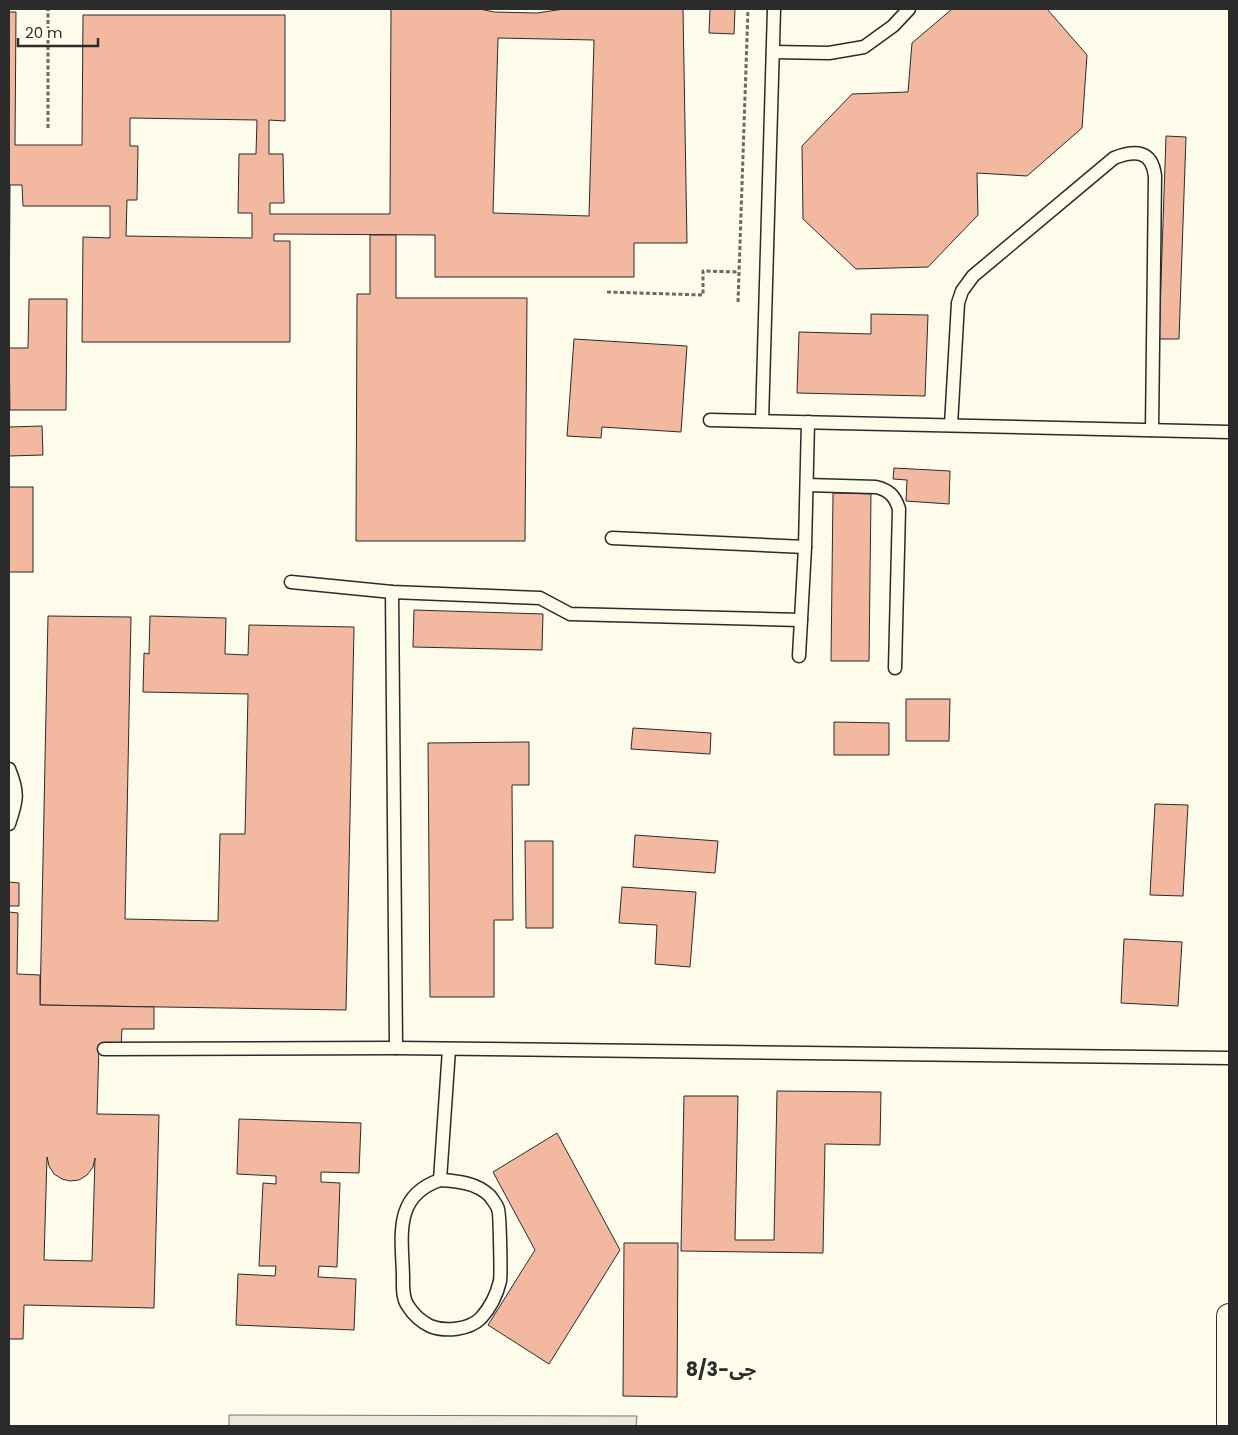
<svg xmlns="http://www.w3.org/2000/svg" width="1238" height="1435" viewBox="0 0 1238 1435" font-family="Poppins,'Noto Sans Arabic',sans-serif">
	<rect width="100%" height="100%" fill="#fdfbea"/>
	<polygon fill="#ecebdb" stroke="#74746e" points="229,1415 637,1416 636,1426 229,1426"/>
	<g fill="#f2b8a0" stroke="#2b2b2b" fill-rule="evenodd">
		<path d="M391,9H480L494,12L537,13L564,9H683L687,243H634V277H435V235L274,234V241H290V342H82L83,237L110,238V206H23L22,185H10L9,342V12H16L15,145H82L83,15H285V121L269,120V154H283L284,203H270V214H390ZM498,38L594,40L589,216L493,213ZM130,118L257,120L256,154H239L238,213H252V238L126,236L127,200H137L138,146H130Z"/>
		<polygon points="710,9 735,9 734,34 709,33"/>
		<polygon points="952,9 1047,9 1087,55 1082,128 1027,176 977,173 978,215 928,267 856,269 803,219 802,146 852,94 908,92 912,43"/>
		<polygon points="1166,136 1186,137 1179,339 1159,339"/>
		<polygon points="370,235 396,235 396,298 527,298 525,541 356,541 357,294 370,294"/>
		<polygon points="29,299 67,299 66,410 10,410 9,348 28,348"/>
		<polygon points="871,314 928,315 925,396 797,393 799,332 871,334"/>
		<polygon points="574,339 687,346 681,432 602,427 601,438 567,436"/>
		<polygon points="42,426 43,455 9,456 9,427"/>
		<polygon points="894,468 950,471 949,504 906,501 907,480 893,479"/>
		<rect x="9" y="487" width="24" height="85"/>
		<polygon points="833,493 871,494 869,661 831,661"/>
		<polygon points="414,610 543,614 542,650 413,647"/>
		<polygon points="48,616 131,617 125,919 218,921 220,834 245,834 248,694 143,692 144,653 149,654 150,616 226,618 225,654 248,655 249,625 354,627 346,1010 40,1005"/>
		<polygon points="906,699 950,699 949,741 906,741"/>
		<polygon points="834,722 889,723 889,755 834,755"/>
		<polygon points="633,728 711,733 710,754 631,749"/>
		<polygon points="529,742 529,785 512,785 513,920 494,920 494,997 430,997 428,743"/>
		<polygon points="1155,804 1188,805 1183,896 1150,895"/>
		<polygon points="635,835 718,841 715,873 633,867"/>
		<polygon points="525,841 553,841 553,928 526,928"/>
		<polygon points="9,882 19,883 19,906 9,906"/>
		<polygon points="622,887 696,892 690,967 655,964 657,925 619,923"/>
		<path d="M9,912L18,913L17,974L40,975V1005L154,1007V1029H122L121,1046L99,1045L97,1114L159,1115L154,1308L24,1305L23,1339H9ZM47,1157L49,1166L54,1174L62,1179L70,1181L79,1180L87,1175L93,1167L95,1158L92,1261L44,1260Z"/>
		<polygon points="1124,939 1182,942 1178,1006 1121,1003"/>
		<polygon points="777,1091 881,1092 880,1145 825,1144 823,1253 681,1251 684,1096 738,1096 735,1240 774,1240"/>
		<polygon points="239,1119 361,1123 359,1173 321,1172 321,1182 340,1183 337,1267 319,1266 318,1277 356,1279 354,1330 236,1325 238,1274 275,1276 276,1266 259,1266 263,1183 276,1184 276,1176 237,1174"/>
		<polygon points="557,1133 620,1250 549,1364 488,1325 535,1250 493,1172"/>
		<polygon points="624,1243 678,1243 677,1397 623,1396"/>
	</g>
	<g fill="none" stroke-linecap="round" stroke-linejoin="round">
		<defs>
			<g id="service">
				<polyline points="773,52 829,53 864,47 893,26 909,9"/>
				<polyline points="710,420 1229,432"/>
				<polyline points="762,421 774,9"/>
				<path d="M951,425L958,303L962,291L973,276L1114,158C1135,150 1152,150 1155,176L1152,430"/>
				<path d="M807,485L876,487C889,490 895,496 899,509L895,668"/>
				<polyline points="612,538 805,547"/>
				<polyline points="291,582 392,592 540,598 570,614 801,620"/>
				<polyline points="392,592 396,1048"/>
				<polyline points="799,656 805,547 808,422"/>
				<path d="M9,769C19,793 17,800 9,824"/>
				<polyline points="104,1049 396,1048 1229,1058"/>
				<path d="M440,1180C458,1181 477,1183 490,1196C492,1199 497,1205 498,1209C500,1213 501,1276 500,1281C497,1294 490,1308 481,1318C469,1330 445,1332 430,1326C422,1322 413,1314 408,1306C402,1298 403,1286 403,1276C402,1236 393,1196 440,1180Z"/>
				<polyline points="440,1180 449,1049"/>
			</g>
			<polyline id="minor" points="1229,1426 1229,1316"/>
		</defs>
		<use href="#service" stroke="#2b2b2b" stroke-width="15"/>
		<use href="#minor" stroke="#2b2b2b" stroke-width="26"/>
		<g stroke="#6a6964" stroke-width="3" stroke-dasharray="4 2.5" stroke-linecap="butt">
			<polyline points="48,128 48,9"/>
			<polyline points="607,292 703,295 703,271 739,272"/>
			<polyline points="738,302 748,9"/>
		</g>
		<use href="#service" stroke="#fdfbea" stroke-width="12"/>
		<use href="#minor" stroke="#fdfbea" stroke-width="24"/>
	</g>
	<g text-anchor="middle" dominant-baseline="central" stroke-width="4" stroke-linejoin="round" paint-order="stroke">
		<g font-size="19" font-weight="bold" fill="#2b2b2b" stroke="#fdfbea">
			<text x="721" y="1369">جی-8/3</text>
		</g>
	</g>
	<rect width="1238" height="1435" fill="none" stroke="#2b2b2b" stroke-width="20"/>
	<path d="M18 38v8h80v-8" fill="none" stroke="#2b2b2b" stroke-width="2.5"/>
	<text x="25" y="38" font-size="15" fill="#2b2b2b" stroke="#fdfbea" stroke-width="4" paint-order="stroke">20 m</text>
</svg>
